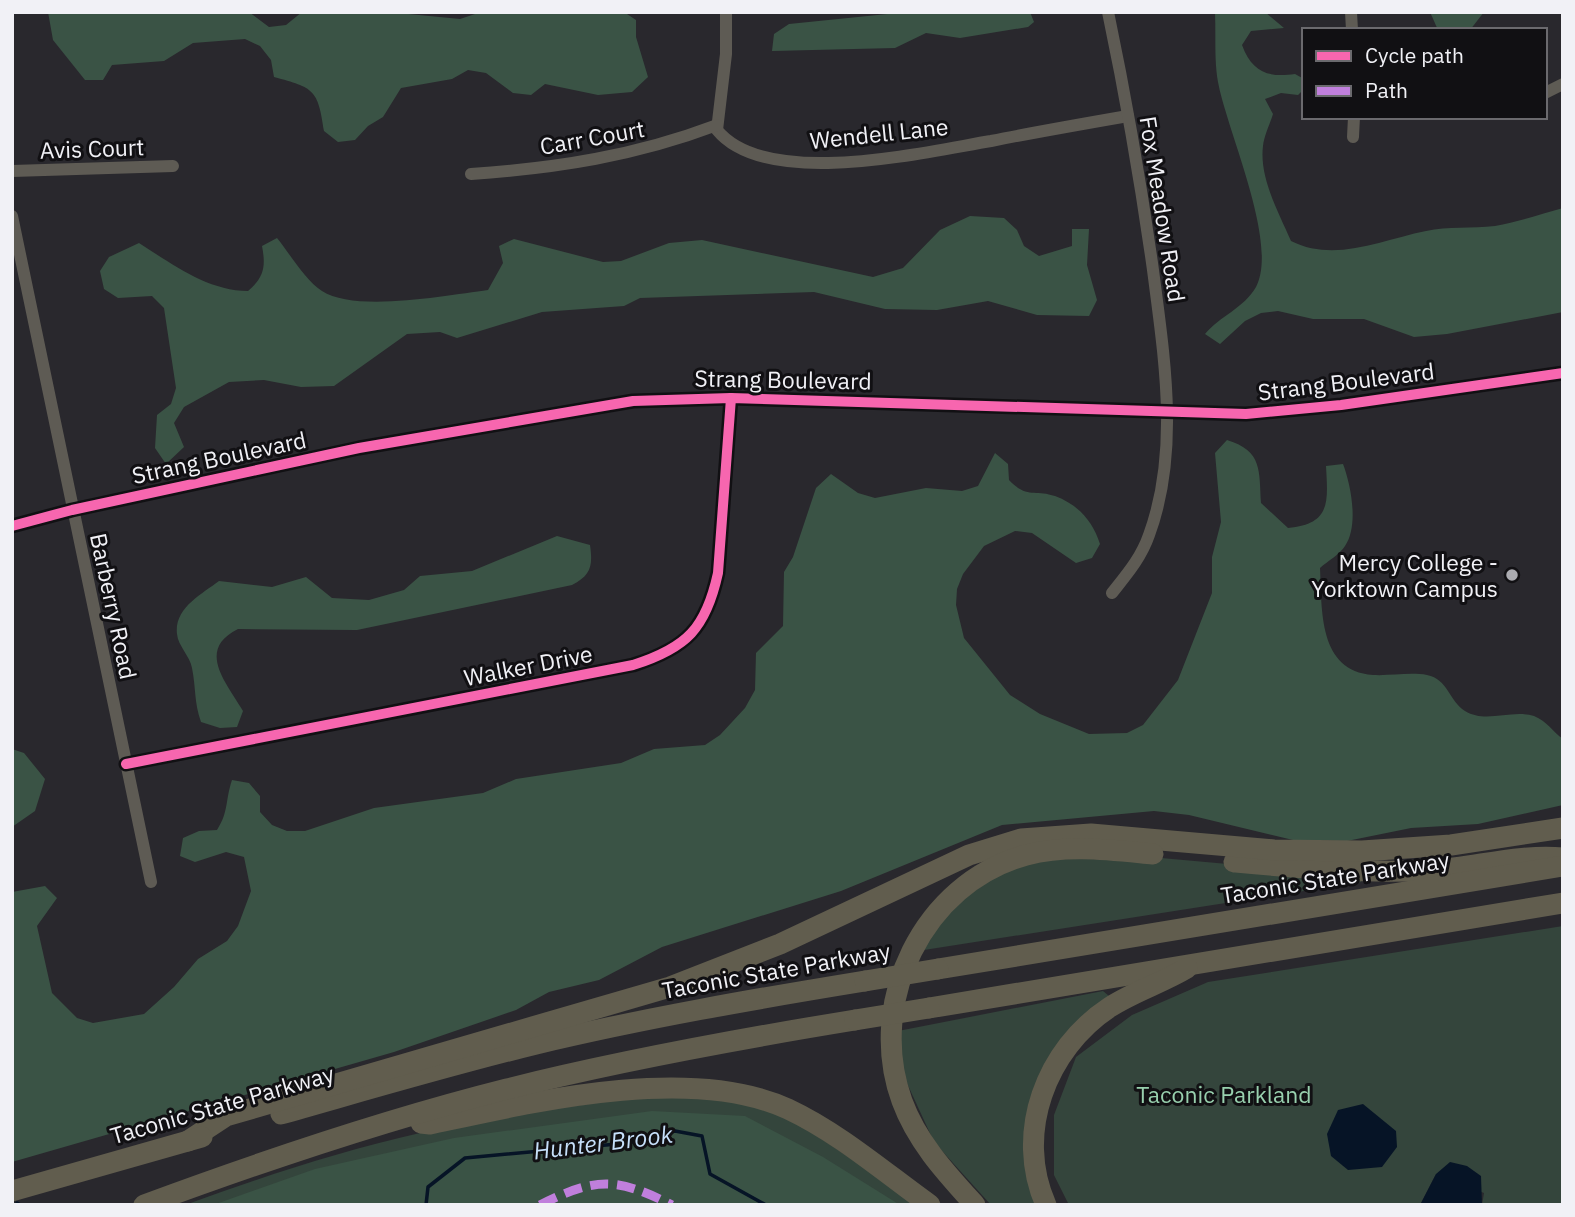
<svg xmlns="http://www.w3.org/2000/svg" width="1575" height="1217" viewBox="0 0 1575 1217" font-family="'IBM Plex Sans',sans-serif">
	<rect width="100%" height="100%" fill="#29282d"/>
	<g fill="#34453c">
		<polygon points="1128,855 1359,876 1361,882 924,950 927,934 957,903 1011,866 1052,856"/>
		<polygon points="1563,926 1563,1205 1482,1205 1484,1193 1436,1174 1420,1205 1069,1205 1054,1175 1054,1115 1076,1057 1132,1015 1208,982"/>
		<polygon points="1103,991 1109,996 1033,1090 1043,1205 991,1205 934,1142 900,1068 898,1031"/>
		<path d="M657,1095H709L786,1115L920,1205H185C262,1177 340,1151 420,1133C498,1115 578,1105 657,1095Z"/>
	</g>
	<g fill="#3a5345">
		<path d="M48,12H249L269,27L286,25L302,12H388L460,19L481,12H624L636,20V37L648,77L632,92L598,95L545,84L531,95L513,93L486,73L468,70L452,79L401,88L383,117L368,126L355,140L338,142L324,131C318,89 314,88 274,77L271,60L260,46L245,39L193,43L164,61L112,65L103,80H85L53,40Z"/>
		<polygon points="907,12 1030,12 1034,22 1028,27 960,38 926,33 895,48 772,51 774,34 789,24"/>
		<path d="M1215,12H1265L1284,28L1251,31L1242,45C1252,72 1268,78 1295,74L1304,79V89L1298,95L1281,93L1265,99L1273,114C1270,124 1264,136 1263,146C1259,178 1279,213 1291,241C1335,263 1381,240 1426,231C1448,226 1472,229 1495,226C1518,222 1541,214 1563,208V312L1447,334L1414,337L1364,319H1313L1278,311L1261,313L1245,321L1220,344L1205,334C1220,316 1244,308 1256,287C1279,243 1227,131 1218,82C1214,60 1216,35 1215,12Z"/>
		<polygon points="1430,12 1484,12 1470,30 1438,30"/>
		<path d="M970,216L1004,218L1017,230L1024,246L1039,256L1072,246V229H1089L1087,265L1097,300L1089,316L1037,315L988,301L937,310L885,309L814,292L640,298L624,306L542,312L457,338L440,332L407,334L334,386L301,387L264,380L229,382L184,407L174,423L184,447L166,464L155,448L157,415L171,404L176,388L164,308L152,296L118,298L104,289L100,271L109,257L139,243C172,264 208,291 248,291C264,277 266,267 262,246L277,238C290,254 305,280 322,291C355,313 449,295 488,290L503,263L499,246L514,239L603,262L621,261L669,243L702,240L873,277L903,268L940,230Z"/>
		<path d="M1227,440C1263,451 1259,471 1261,503L1288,528C1331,524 1328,502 1326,466L1343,464C1351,485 1359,526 1345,546C1340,554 1328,561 1320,568C1322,610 1318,671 1373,675C1390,676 1410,672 1427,675C1448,679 1449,701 1465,711C1486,724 1511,709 1534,716C1547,721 1553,732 1563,739V805L1478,824L1411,828L1347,841L1293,840L1189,815L1154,811L1002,825L841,891L662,947L599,980L549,992L516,1010L394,1052L12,1162V892L45,886L57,898L37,926L52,993L77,1018L93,1023L144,1014L174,987L198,959L227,941L238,926L251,891L244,857L226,852L195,862L180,856L183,838L199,831L217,830C229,811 225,801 232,780L249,783L260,796V812L272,825L287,831H305L374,808L483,793L516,779L621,763L654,749L705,745L720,735L745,708L755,690L756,653L783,626L784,572L793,557L816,488L831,474L858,493L875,498L926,488L962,491L978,486L995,453L1008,464L1009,480C1027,499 1035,489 1055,496C1079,505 1093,522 1100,544L1092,558L1076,563L1032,533L1015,531L984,546L963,574L957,589L956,605L964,638L1010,695L1040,714L1089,734L1127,733L1143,725L1178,680L1212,593V557L1221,522L1215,453Z"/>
		<path d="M557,536L590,545C593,566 591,575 572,585L357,630L238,629C196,650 226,682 243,711L237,727L220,728L201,722C194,702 196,688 192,668C190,656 178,646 177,634C174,608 202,594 219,581L272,587L306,577L332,598L369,600L404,590L420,576L472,571Z"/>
		<polygon points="12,749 24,753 45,779 35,811 12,827"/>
		<polygon points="652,1111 745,1116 823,1157 900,1205 213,1205 315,1169 454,1138"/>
	</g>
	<g fill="#061426">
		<polygon points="1363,1104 1396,1131 1397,1147 1382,1167 1348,1170 1331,1156 1327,1134 1338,1110"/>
		<polygon points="1450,1162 1467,1166 1481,1176 1482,1205 1420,1205 1436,1174"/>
	</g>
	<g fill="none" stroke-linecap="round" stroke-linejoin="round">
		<g stroke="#061426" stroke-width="3.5">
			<polyline points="17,1203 20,1205"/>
			<polyline points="426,1205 428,1187 465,1158 628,1143 675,1131 702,1136 710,1174 766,1205"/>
		</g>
		<g stroke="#5e5b54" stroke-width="12">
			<path d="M726,12V54L717,130C766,190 924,152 991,141C1036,132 1082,124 1128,116"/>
			<path d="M1108,12C1126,98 1141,184 1153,270C1164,356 1180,451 1149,535C1141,558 1127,574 1112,593"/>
			<polyline points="1351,12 1352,30"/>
			<polyline points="1545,93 1563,84"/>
			<polyline points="1353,137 1354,117"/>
			<polyline points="12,171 173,166"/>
			<path d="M471,174C557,168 635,156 717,125"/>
			<polyline points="12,216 151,882"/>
			<polyline points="12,526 72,510 359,448 633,401 731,398 1246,414 1341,405 1563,373"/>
			<path d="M126,764L633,665C687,648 706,628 718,573L731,398"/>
		</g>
		<g stroke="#615d4e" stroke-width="21">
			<path d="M1234,862C1301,868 1367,874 1434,870C1477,867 1519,854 1563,858"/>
			<polyline points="938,969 1563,866"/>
			<polyline points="929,1008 1563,903"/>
			<path d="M281,1114C366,1090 450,1065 536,1044C645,1018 755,999 865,981"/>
			<path d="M421,1123L430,1124C533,1102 690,1064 788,1109C839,1133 884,1172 930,1205"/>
			<polyline points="188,1141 226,1116 670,987 780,944 969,855 1021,839 1091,834 1274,850 1362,851 1451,845 1563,828"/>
			<polyline points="12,1191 202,1137"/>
			<path d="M144,1205C263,1161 384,1120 507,1089C622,1060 739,1039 855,1020"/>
			<path d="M975,1205C946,1173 917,1142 902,1101C866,1002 923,883 1026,855C1068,844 1111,850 1153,854"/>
			<path d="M1046,1205C1014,1133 1046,1049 1110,1007C1135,991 1162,983 1187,968"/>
		</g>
		<g stroke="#615d4e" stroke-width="21">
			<polyline points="865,981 938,969"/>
			<polyline points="855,1020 929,1008"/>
		</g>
		<path stroke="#c07fdc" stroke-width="9" stroke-dasharray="18 9" stroke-linecap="butt" d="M540,1205C596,1177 616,1177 672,1205"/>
		<defs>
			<g id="cycleway">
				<polyline points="12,526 72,510 359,448 633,401 731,398 1246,414 1341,405 1563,373"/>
				<path d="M126,764L633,665C687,648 706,628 718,573L731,398"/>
			</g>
		</defs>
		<use href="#cycleway" stroke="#111013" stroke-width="15"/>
		<use href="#cycleway" stroke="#f766af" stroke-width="10"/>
	</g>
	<circle fill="#ababb0" stroke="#111013" stroke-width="2.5" cx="1512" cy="575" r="7"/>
	<g text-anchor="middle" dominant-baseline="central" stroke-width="6" stroke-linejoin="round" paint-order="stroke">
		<g font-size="23" fill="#f1f1f6" stroke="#111013">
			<text transform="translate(879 133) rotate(-6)">Wendell Lane</text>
			<text transform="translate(592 137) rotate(-10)">Carr Court</text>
			<text transform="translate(92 148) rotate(-2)">Avis Court</text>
			<text transform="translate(1163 209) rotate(81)">Fox Meadow Road</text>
			<text transform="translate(783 379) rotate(1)">Strang Boulevard</text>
			<text transform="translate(1346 381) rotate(-7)">Strang Boulevard</text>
			<text transform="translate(219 457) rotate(-12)">Strang Boulevard</text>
			<text transform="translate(114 606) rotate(78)">Barberry Road</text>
			<text transform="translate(528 665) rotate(-11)">Walker Drive</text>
			<text transform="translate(1335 877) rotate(-9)">Taconic State Parkway</text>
			<text transform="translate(776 970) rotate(-10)">Taconic State Parkway</text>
			<text transform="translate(222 1104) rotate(-16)">Taconic State Parkway</text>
		</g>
		<g font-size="23" fill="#f1f1f6" stroke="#111013" text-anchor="end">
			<text x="1498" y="562">Mercy College -<tspan x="1498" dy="26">Yorktown Campus</tspan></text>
		</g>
		<g font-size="23" fill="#98d0ae" stroke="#111013">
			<text x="1224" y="1094">Taconic Parkland</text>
		</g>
		<g font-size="24" font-style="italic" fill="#c6dffa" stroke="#111013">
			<text transform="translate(603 1142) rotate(-7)">Hunter Brook</text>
		</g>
	</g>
	<rect width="1575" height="1217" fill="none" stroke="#f1f1f6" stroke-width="28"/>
	<rect x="1302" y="28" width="245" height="91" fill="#111013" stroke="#6b6a6e" stroke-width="2"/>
	<rect x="1316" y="51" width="35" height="10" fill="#f766af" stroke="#6b6a6e" stroke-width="2"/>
	<text x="1365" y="63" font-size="21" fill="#f1f1f6">Cycle path</text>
	<rect x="1316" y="86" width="35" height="10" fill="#c07fdc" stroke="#6b6a6e" stroke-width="2"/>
	<text x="1365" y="98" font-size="21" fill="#f1f1f6">Path</text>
</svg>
